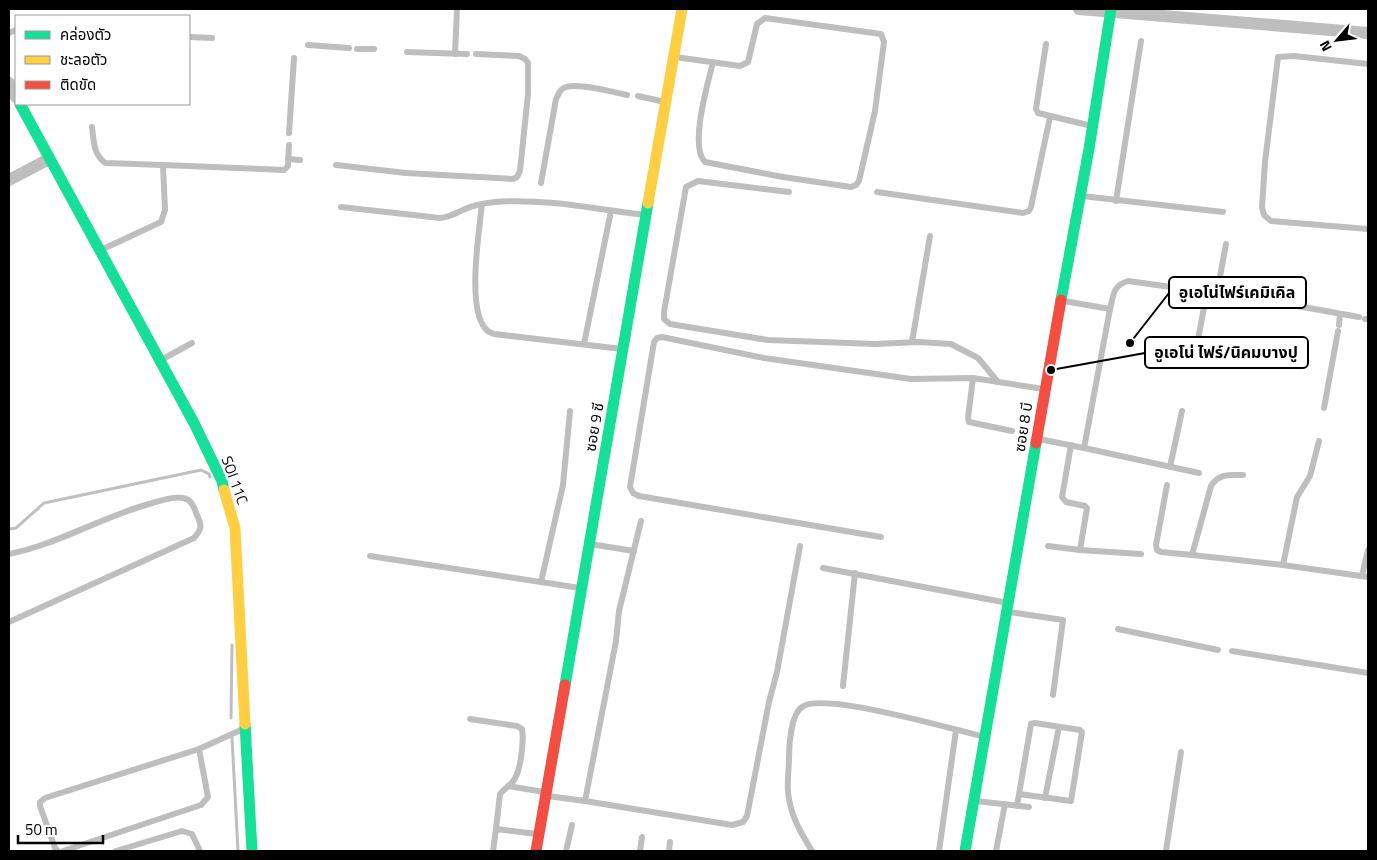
<svg xmlns="http://www.w3.org/2000/svg" width="1377" height="860" viewBox="0 0 1377 860" font-family="'Titillium Web','Noto Sans Thai',sans-serif">
	<rect width="100%" height="100%" fill="#fff"/>
	<g fill="none" stroke-linecap="round" stroke-linejoin="round">
		<g stroke="#bfbfbf" stroke-width="3">
			<polyline points="9,529 16,528 44,503 201,470 209,474 210,477"/>
			<polyline points="231,718 232,645"/>
			<polyline points="232,738 238,851"/>
		</g>
		<g stroke="#bebebe" stroke-width="6">
			<polyline points="9,33 16,30"/>
			<polyline points="189,37 212,38"/>
			<polyline points="1046,44 1036,109 1038,113 1092,126"/>
			<polyline points="308,45 349,48"/>
			<polyline points="357,49 374,49"/>
			<polyline points="407,52 467,54"/>
			<polyline points="455,54 457,9"/>
			<path d="M675,57L740,66L748,62L757,24L765,18L881,34L884,42L875,111L859,181L856,185L851,187L783,177L705,162C689,147 708,83 713,62"/>
			<polyline points="1368,64 1294,56 1278,57 1265,162 1262,207 1264,215 1271,221 1368,229"/>
			<polyline points="638,96 665,102"/>
			<path d="M92,127C94,142 93,153 105,163L163,165L165,210L161,222L103,249"/>
			<polyline points="289,133 294,58"/>
			<polyline points="288,159 300,160"/>
			<polyline points="163,165 284,170 288,166 289,145"/>
			<polyline points="336,165 406,173 513,179 517,177 520,171 528,94 528,63 525,59 519,56 476,54"/>
			<path d="M541,183L556,99C559,93 560,89 566,87C579,83 613,92 627,95"/>
			<polyline points="789,192 698,181 686,187 664,312 664,319 670,324 768,340 875,344 919,342 951,344 978,358 998,382"/>
			<polyline points="877,192 1023,213 1029,211 1031,207 1050,117"/>
			<polyline points="1082,196 1223,212"/>
			<polyline points="1116,201 1141,41"/>
			<path d="M482,204C479,232 467,307 485,328C487,331 491,333 494,334L622,349"/>
			<path d="M341,207L440,218C450,217 456,213 465,209C474,205 485,203 495,202C544,198 595,209 644,215"/>
			<polyline points="1217,293 1226,244"/>
			<polyline points="1258,299 1359,317"/>
			<polyline points="1064,301 1110,309 1084,448 1199,473"/>
			<path d="M1110,309C1114,295 1112,286 1128,281L1250,298"/>
			<polyline points="1365,319 1368,319"/>
			<polyline points="1339,325 1340,314"/>
			<polyline points="912,342 930,236"/>
			<polyline points="584,344 611,211"/>
			<polyline points="1195,355 1207,292"/>
			<polyline points="161,360 192,343"/>
			<polyline points="973,378 968,418 969,422 1012,431"/>
			<polyline points="1324,408 1338,331"/>
			<polyline points="1039,439 1084,448"/>
			<polyline points="1319,441 1310,476 1297,497 1283,565 1368,577"/>
			<polyline points="1170,467 1182,411"/>
			<path d="M1167,485L1156,545L1157,550L1161,552L1192,555L1211,486C1219,473 1230,475 1243,475"/>
			<polyline points="881,537 639,496 633,493 630,487 654,342 657,338 662,337 764,358 911,379 973,378 1043,389"/>
			<polyline points="590,544 634,551"/>
			<polyline points="1048,546 1080,550 1087,508 1085,506 1066,502 1062,497 1071,445"/>
			<polyline points="1080,550 1141,554"/>
			<path d="M9,554C56,545 102,517 149,504C159,501 173,496 183,498C192,499 194,508 197,515C202,526 202,529 194,538L9,622"/>
			<polyline points="1192,555 1283,565"/>
			<polyline points="370,556 580,588"/>
			<polyline points="823,568 1008,603"/>
			<polyline points="1362,576 1368,550"/>
			<polyline points="541,582 563,485 570,411"/>
			<polyline points="1009,612 1063,620 1053,695"/>
			<polyline points="1118,629 1218,650"/>
			<polyline points="1232,651 1368,673"/>
			<polyline points="843,686 855,573"/>
			<path d="M470,719L517,726L522,729C524,740 521,770 514,780C510,786 504,789 500,794L496,829"/>
			<polyline points="508,786 544,792"/>
			<polyline points="548,796 585,801 616,641 619,611 641,521"/>
			<polyline points="1045,798 1059,727"/>
			<polyline points="585,801 732,825 743,822 747,816 769,702 777,672 800,546"/>
			<polyline points="976,801 1029,807"/>
			<polyline points="1017,806 1031,724 1035,723 1080,730 1082,732 1071,801 1019,794"/>
			<polyline points="58,851 55,848 40,806 40,802 45,798 199,749"/>
			<polyline points="63,851 201,805 208,797 199,749 243,729"/>
			<polyline points="116,851 182,831 192,834 200,851"/>
			<polyline points="493,851 496,829 537,834"/>
			<polyline points="566,851 572,825"/>
			<polyline points="640,851 642,837"/>
			<polyline points="669,851 670,842"/>
			<path d="M812,851C802,835 792,818 789,799C786,786 789,771 789,757C789,745 791,714 802,707C823,691 955,730 985,737"/>
			<polyline points="939,851 956,730"/>
			<polyline points="996,851 1005,804"/>
			<polyline points="1166,851 1181,752"/>
		</g>
		<g stroke="#bebebe" stroke-width="12">
			<polyline points="1079,9 1368,33"/>
			<polyline points="9,83 16,97"/>
			<polyline points="9,180 49,159"/>
		</g>
		<g stroke="#16e098" stroke-width="11">
			<polyline points="20,104 194,423 222,481 224,490"/>
			<polyline points="1061,300 1089,149 1111,9"/>
			<polyline points="565,685 648,203"/>
			<polyline points="245,724 252,851"/>
			<polyline points="965,851 1036,443"/>
		</g>
		<g stroke="#ffcf43" stroke-width="11">
			<polyline points="648,203 682,9"/>
			<polyline points="224,490 235,528 245,724"/>
		</g>
		<g stroke="#f24e42" stroke-width="11">
			<polyline points="1036,443 1061,300"/>
			<polyline points="536,851 565,685"/>
		</g>
	</g>
	<g text-anchor="middle" dominant-baseline="central" stroke-width="5" stroke-linejoin="round" paint-order="stroke">
		<g font-size="15" fill="#000" stroke="#fff">
			<text transform="translate(594 427) rotate(-80)">ซอย 9 ซี</text>
			<text transform="translate(1023 427) rotate(-81)">ซอย 8 บี</text>
			<text transform="translate(235 480) rotate(70)">SOI 11C</text>
		</g>
	</g>
	<path fill="none" stroke="#000" stroke-width="2" d="M1130 343L1169 293M1051 370L1145 353"/>
	<g fill="#000" stroke="#fff" stroke-width="2">
		<circle cx="1130" cy="343" r="5"/>
		<circle cx="1051" cy="370" r="5"/>
	</g>
	<g fill="#fff" stroke="#000" stroke-width="2">
		<rect x="1169" y="277" width="137" height="31" rx="5"/>
		<rect x="1145" y="337" width="163" height="31" rx="5"/>
	</g>
	<g font-size="16" text-anchor="middle" font-weight="bold" fill="#000">
		<text x="1237" y="298">อูเอโน่ไฟร์เคมิเคิล</text>
		<text x="1226" y="358">อูเอโน่ ไฟร์/นิคมบางปู</text>
	</g>
	<rect width="1377" height="860" fill="none" stroke="#000000" stroke-width="20"/>
	<rect x="15" y="15" width="175" height="90" fill="#ffffff" stroke="#999999"/>
	<rect x="25" y="31" width="25" height="8" fill="#16e098" stroke="#999999"/>
	<text x="60" y="40" font-size="15" fill="#000000">คล่องตัว</text>
	<rect x="25" y="56" width="25" height="8" fill="#ffcf43" stroke="#999999"/>
	<text x="60" y="65" font-size="15" fill="#000000">ชะลอตัว</text>
	<rect x="25" y="81" width="25" height="8" fill="#f24e42" stroke="#999999"/>
	<text x="60" y="90" font-size="15" fill="#000000">ติดขัด</text>
	<g transform="translate(1337 40) rotate(242)" stroke="#ffffff" stroke-width="4" paint-order="stroke">
	<path d="M0-4L9 19L0 12L-9 19Z" fill="#000000"/>
	<text y="-8" font-size="14" font-weight="bold" text-anchor="middle" fill="#000000">N</text>
	</g>
	<path d="M18 835v8h85v-8" fill="none" stroke="#000000" stroke-width="2.5"/>
	<text x="25" y="835" font-size="15" fill="#000000" stroke="#ffffff" stroke-width="4" paint-order="stroke">50 m</text>
</svg>
